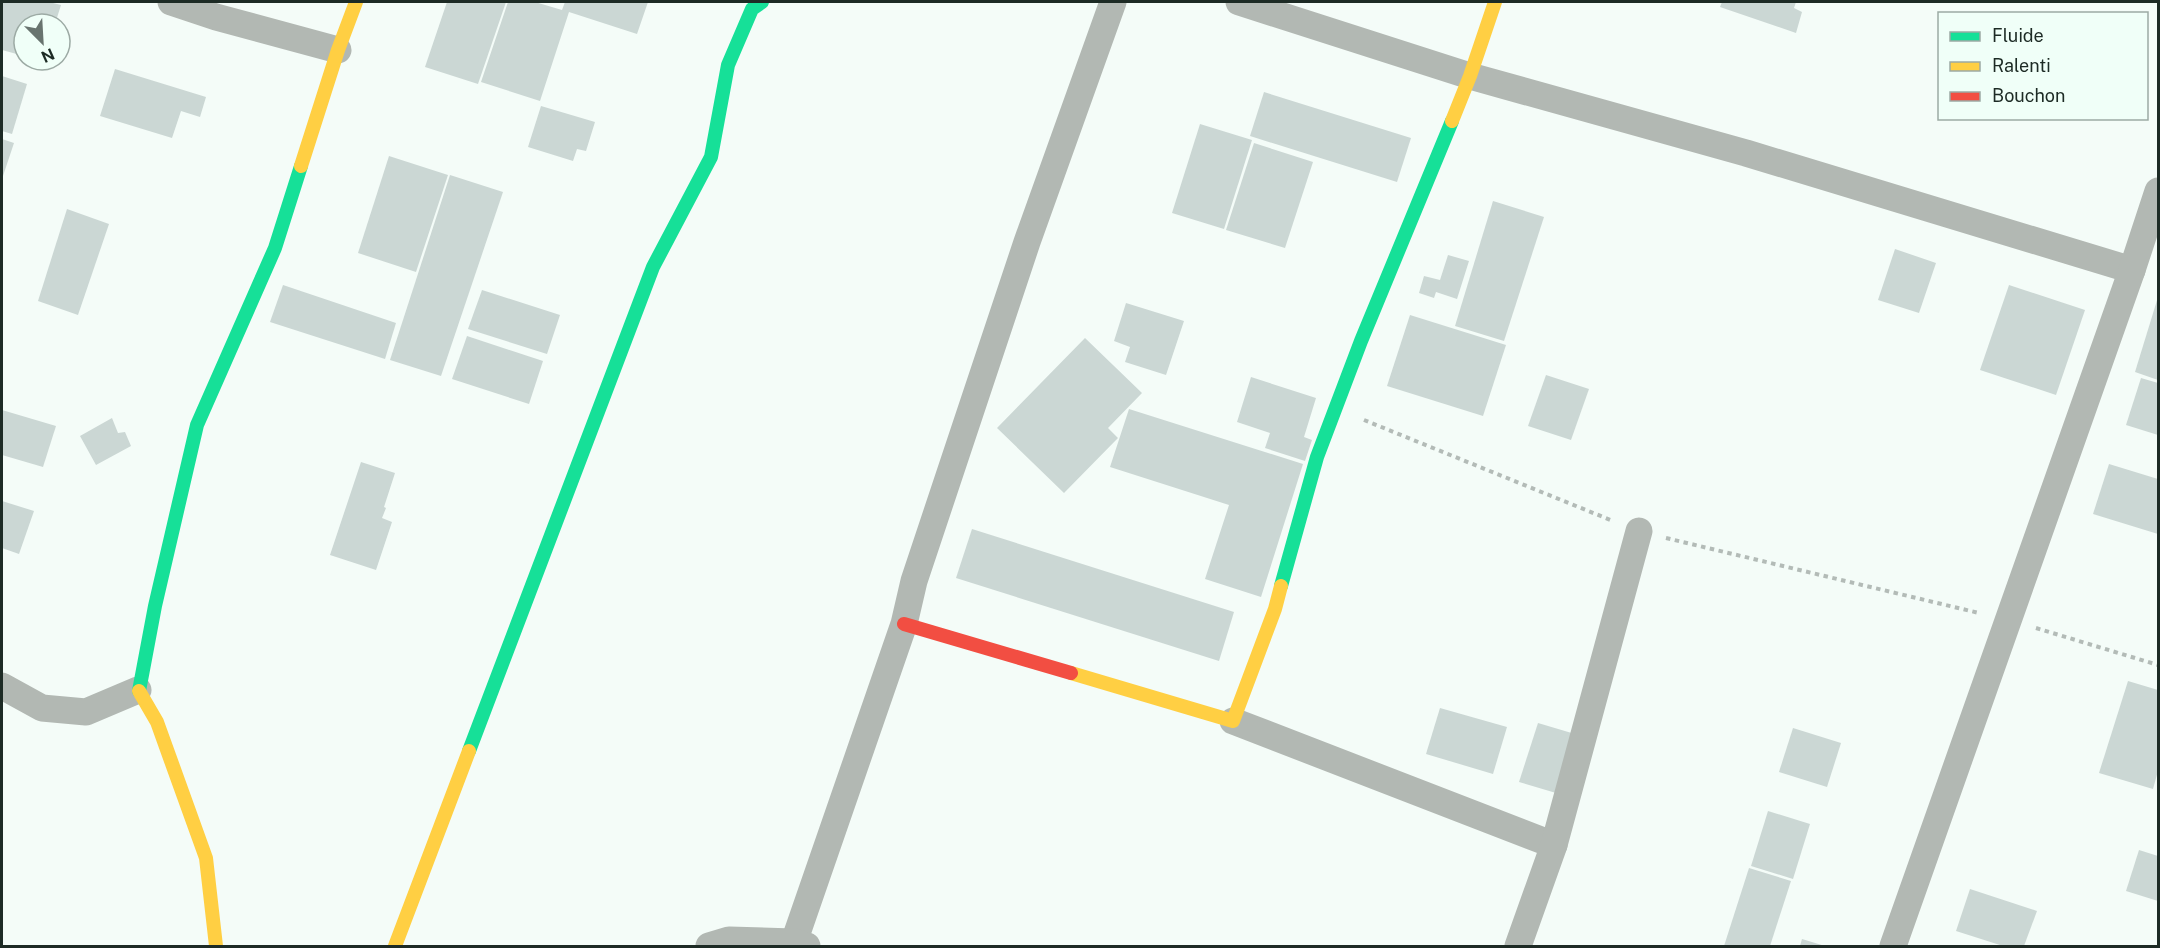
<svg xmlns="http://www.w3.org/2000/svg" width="2160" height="948" viewBox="0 0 2160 948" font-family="'Public Sans',sans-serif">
	<rect width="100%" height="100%" fill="#f4fcf8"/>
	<g fill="#cbd7d4">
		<polygon points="2,2 49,2 61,5 55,24 24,24 24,56 2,50"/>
		<polygon points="447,2 506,2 478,84 425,67"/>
		<polygon points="508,2 535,2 562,10 565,2 648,2 637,34 569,12 540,101 481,82"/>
		<polygon points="1722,2 1796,2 1794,8 1802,12 1796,33 1720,7"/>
		<polygon points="115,69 206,97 200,117 181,111 172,138 100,116"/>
		<polygon points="2,76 27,84 12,134 2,131"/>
		<polygon points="1264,92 1411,138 1397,182 1250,136"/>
		<polygon points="541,106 595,122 586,151 577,149 573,161 528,147"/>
		<polygon points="1200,124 1252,140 1224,229 1172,213"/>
		<polygon points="2,139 14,143 2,179"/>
		<polygon points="1254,143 1313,162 1285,248 1226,230"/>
		<polygon points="389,156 448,175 416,272 358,253"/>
		<polygon points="450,175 503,192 441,376 390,360"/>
		<polygon points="1493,201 1544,217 1504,341 1455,326"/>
		<polygon points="67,209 109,224 78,315 38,301"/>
		<polygon points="1895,249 1936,263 1919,313 1878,300"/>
		<polygon points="1448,255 1469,261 1457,299 1436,292 1434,298 1419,293 1424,276 1440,280"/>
		<polygon points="283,285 396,323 385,359 270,322"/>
		<polygon points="2009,285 2085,310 2056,395 1980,370"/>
		<polygon points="482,290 560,315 547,354 468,329"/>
		<polygon points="2158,297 2158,380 2135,372"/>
		<polygon points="1126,303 1184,321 1166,375 1125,362 1130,347 1114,341"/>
		<polygon points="1410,315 1506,345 1483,416 1387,386"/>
		<polygon points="467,336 543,361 529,404 452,379"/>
		<polygon points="1085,338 1142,393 1108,428 1118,438 1064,493 997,428"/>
		<polygon points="1546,375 1589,389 1571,440 1528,426"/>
		<polygon points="1251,377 1316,398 1304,437 1312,440 1305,461 1265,448 1270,433 1237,422"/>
		<polygon points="2141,378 2158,383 2158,435 2126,425"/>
		<polygon points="1129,409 1303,464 1261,597 1205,579 1229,505 1110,467"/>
		<polygon points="2,410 56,426 43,467 2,455"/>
		<polygon points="112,418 118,433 125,432 131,446 96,465 80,436"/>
		<polygon points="361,462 395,473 384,507 386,508 382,518 392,522 376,570 330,555"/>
		<polygon points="2109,464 2158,479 2158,534 2093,514"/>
		<polygon points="2,501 34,511 19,554 2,548"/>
		<polygon points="972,529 1234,612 1219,661 956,578"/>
		<polygon points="2128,681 2158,690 2158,771 2153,789 2099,773"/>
		<polygon points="1440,708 1507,727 1493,774 1426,754"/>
		<polygon points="1538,723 1575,734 1556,793 1519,782"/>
		<polygon points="1793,728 1841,743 1827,787 1779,772"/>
		<polygon points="1768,811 1810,824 1793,879 1751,866"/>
		<polygon points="2139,850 2158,856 2158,901 2126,891"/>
		<polygon points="1749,868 1791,881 1770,946 1724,946"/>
		<polygon points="1970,889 2037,911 2024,946 2003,946 1956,931"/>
		<polygon points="1802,939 1825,946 1800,946"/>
	</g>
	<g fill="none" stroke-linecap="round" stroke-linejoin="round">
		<g stroke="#b3bbb7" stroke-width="4" stroke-dasharray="4.5 4.5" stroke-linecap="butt">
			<polyline points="1364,420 1613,521"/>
			<polyline points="1666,538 1979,613"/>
			<polyline points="2036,628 2158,665"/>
		</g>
		<g stroke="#b2b8b3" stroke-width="27">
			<polyline points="171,2 216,17 338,50"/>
			<polyline points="1239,2 1470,76 1746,153 2132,270"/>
			<polyline points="2,686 42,708 86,712 138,690"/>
			<polyline points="1233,721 1554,845"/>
			<polyline points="794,942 904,624 914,581 1027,242 1113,2"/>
			<polyline points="709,946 729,940 794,942 807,946"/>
			<polyline points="1518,946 1554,845 1639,531"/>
			<polyline points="1893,946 2132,270 2158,191"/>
		</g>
		<g stroke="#16e098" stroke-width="14">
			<polyline points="1281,586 1317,457 1361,341 1452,121"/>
			<polyline points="139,691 155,606 197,425 275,248 301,166"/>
			<polyline points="469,751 653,267 711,157 728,65 752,9 762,2"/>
		</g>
		<g stroke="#ffcf43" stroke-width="14">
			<polyline points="1452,121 1470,76 1495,2"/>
			<polyline points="301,166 338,50 356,2"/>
			<polyline points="1071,673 1233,721 1275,609 1281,586"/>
			<polyline points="139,691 157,722 206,858 216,946"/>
			<polyline points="395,946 469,751"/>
		</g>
		<polyline stroke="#f24e42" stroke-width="14" points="904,624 1071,673"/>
	</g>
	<rect width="2160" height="948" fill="none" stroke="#1d2b25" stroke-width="6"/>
	<rect x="1938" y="12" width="210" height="108" fill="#f0fff8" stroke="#9caaa4" stroke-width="1.5"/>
	<rect x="1950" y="32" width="30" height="9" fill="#16e098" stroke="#9caaa4" stroke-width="1.5"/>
	<text x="1992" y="42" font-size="18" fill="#1d2b25">Fluide</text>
	<rect x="1950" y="62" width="30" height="9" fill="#ffcf43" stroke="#9caaa4" stroke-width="1.5"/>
	<text x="1992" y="72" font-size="18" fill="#1d2b25">Ralenti</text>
	<rect x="1950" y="92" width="30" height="9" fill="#f24e42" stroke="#9caaa4" stroke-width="1.5"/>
	<text x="1992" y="102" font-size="18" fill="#1d2b25">Bouchon</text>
	<g transform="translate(42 42) rotate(156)"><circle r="28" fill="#f0fff8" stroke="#9caaa4" stroke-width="1.5"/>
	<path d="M0-4.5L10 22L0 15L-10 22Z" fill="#68746f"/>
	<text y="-9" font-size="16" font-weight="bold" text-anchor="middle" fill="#1d2b25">N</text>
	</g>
</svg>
